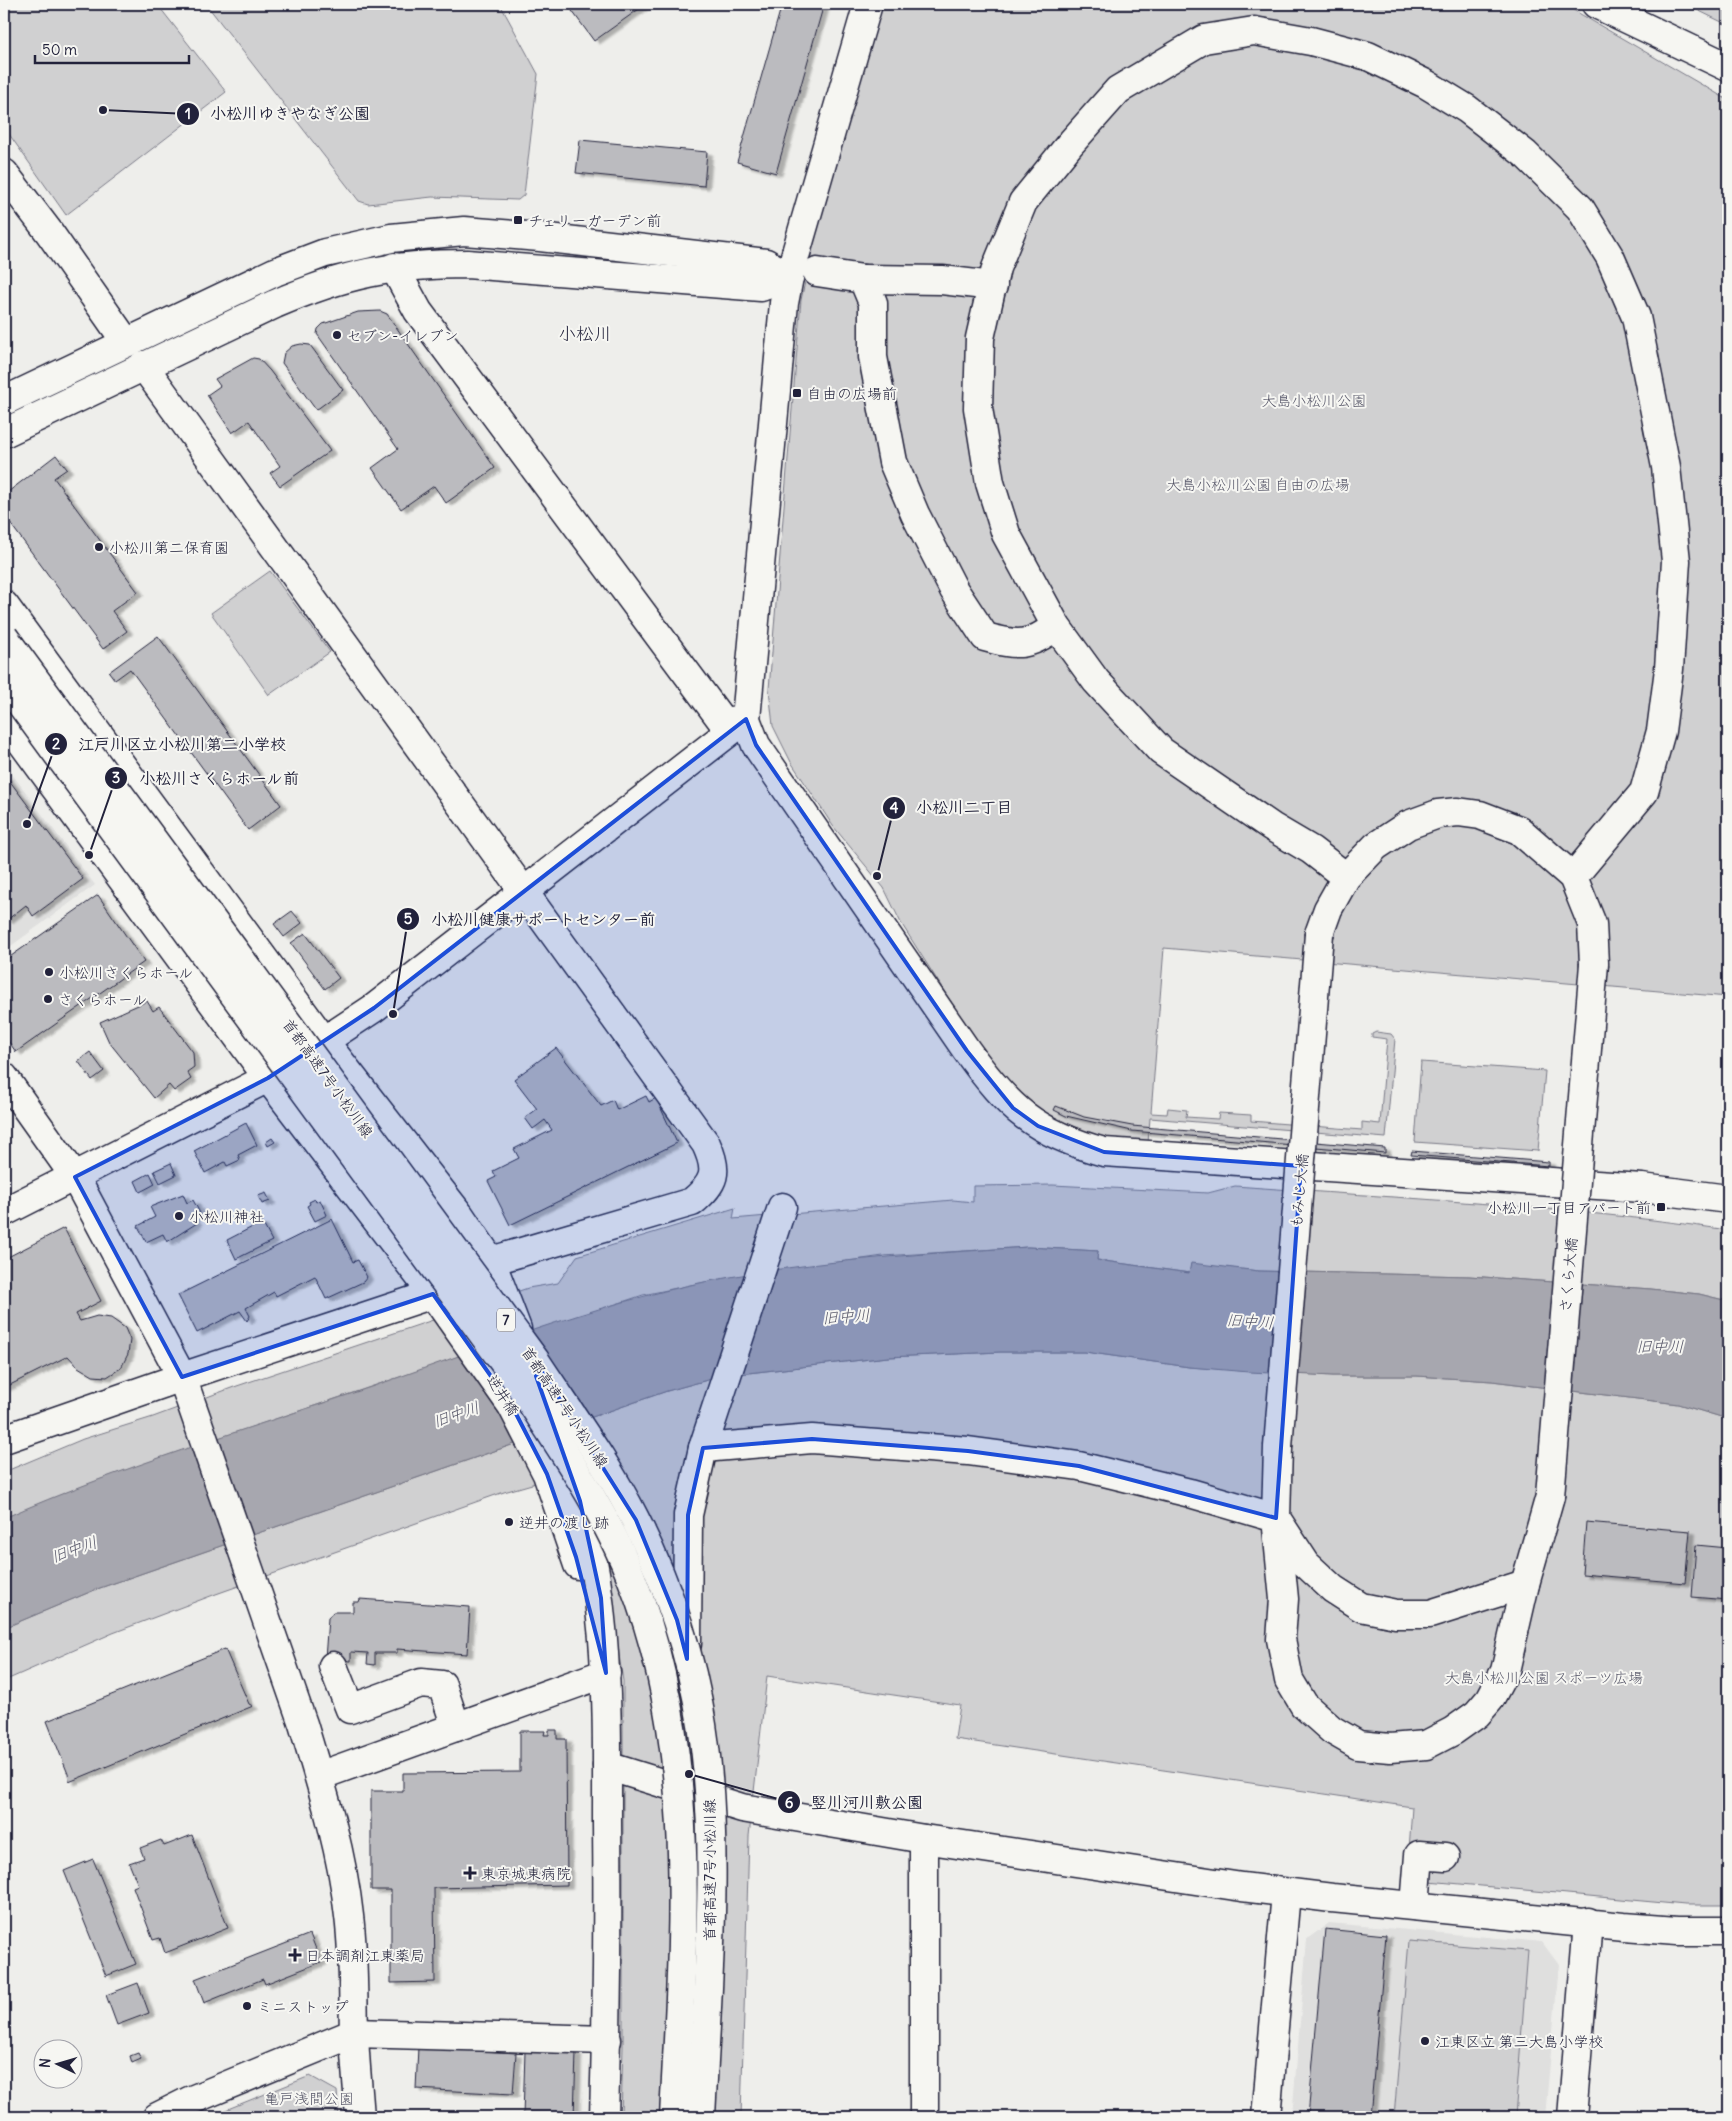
<svg xmlns="http://www.w3.org/2000/svg" width="1732" height="2121" viewBox="0 0 1732 2121" font-family="Delius,'Klee One',sans-serif">
	<defs>
		<filter id="shadow"><feDropShadow dx="5.5" dy="3" stdDeviation="1" flood-color="#0004"/></filter>
	</defs>
	<rect width="100%" height="100%" fill="#eeeeeb"/>
	<filter id="ink" filterUnits="userSpaceOnUse"><feTurbulence type="fractalNoise" baseFrequency=".02" numOctaves="2"/><feDisplacementMap in="SourceGraphic" scale="10" xChannelSelector="R" yChannelSelector="G"/><feConvolveMatrix kernelMatrix="1 2 1 2 8 2 1 2 1" color-interpolation-filters="sRGB"/></filter>
	<g filter="url(#ink)">
		<g fill="#dfdfde">
			<polygon points="4,763 95,885 4,951"/>
			<polygon points="1329,1923 1542,1942 1559,1965 1545,2117 1292,2117 1307,1939"/>
		</g>
		<g fill="#d0d0d1" stroke="#797986">
			<polygon points="4,4 157,4 226,92 66,215 4,127"/>
			<polygon points="206,4 500,4 538,74 524,195 518,200 432,197 368,204 359,201"/>
			<polygon points="883,4 1563,4 1728,100 1728,997 1164,948 1151,1113 1167,1114 1168,1108 1187,1110 1186,1117 1218,1119 1219,1113 1251,1115 1251,1121 1362,1130 1362,1122 1380,1124 1387,1039 1372,1037 1372,1034 1376,1032 1391,1034 1395,1039 1386,1138 1150,1118 1148,1143 1104,1139 1069,1128 1026,1102 993,1068 901,923 884,888 833,826 791,762 773,726 769,689 801,300 816,233"/>
			<polygon points="1685,4 1728,4 1728,25"/>
			<polygon points="270,571 330,652 269,695 211,613"/>
			<polygon points="1421,1062 1545,1071 1538,1151 1415,1142"/>
			<path d="M1053,1185L1208,1193L1235,1186C1399,1198 1565,1206 1728,1230V1301L1699,1294L1651,1289L1469,1276L1259,1271L1191,1264L1190,1273L1097,1260L1098,1251L1028,1247L883,1256L710,1281L643,1295L169,1455L4,1518V1472L83,1439L153,1417L234,1387L528,1288L558,1283L577,1256L735,1208L733,1219L953,1200L973,1202V1186Z"/>
			<polygon points="1000,1352 1085,1352 1189,1367 1333,1376 1417,1376 1492,1381 1678,1404 1728,1419 1728,1905 1685,1905 1407,1879 1412,1807 955,1739 960,1705 767,1676 749,1836 741,2117 621,2117 623,2046 623,1681 610,1598 574,1472 504,1492 216,1594 113,1633 4,1681 4,1628 97,1589 667,1391 722,1376 888,1357"/>
			<polygon points="1409,1941 1528,1951 1515,2117 1394,2117"/>
			<polygon points="310,2076 337,2091 339,2117 208,2117"/>
		</g>
		<path fill="#a7a7af" stroke="#727281" d="M1028,1247L1098,1251L1097,1260L1189,1273L1191,1263L1259,1271L1469,1276L1651,1289L1699,1294L1728,1301V1419L1678,1404L1492,1381L1417,1376H1333L1249,1372L1189,1367L1085,1352H1000L888,1357L722,1376L667,1391L97,1589L4,1628V1518C120,1467 242,1431 362,1390C476,1351 590,1305 709,1281C815,1260 921,1254 1028,1247Z"/>
		<g fill="#bbbbbf" stroke="#22223b" filter="url(#shadow)">
			<polygon points="567,4 646,4 594,41"/>
			<polygon points="782,4 824,4 776,173 737,162"/>
			<polygon points="580,140 707,152 704,186 576,173"/>
			<polygon points="380,311 387,314 495,468 446,503 434,486 401,509 372,468 398,449 317,334 318,329 323,324 358,312"/>
			<polygon points="301,344 310,345 343,390 316,410 282,363 284,353 292,346"/>
			<polygon points="253,358 259,359 270,371 330,451 280,486 270,473 280,466 249,421 232,433 207,395 220,386 215,379"/>
			<polygon points="56,455 67,469 54,478 138,592 112,611 127,631 103,649 4,515 4,495"/>
			<polygon points="158,636 281,805 248,830 130,669 115,680 109,672"/>
			<polygon points="6,776 83,879 33,916 26,905 7,920 4,916 4,778"/>
			<polygon points="98,895 144,962 16,1052 4,1035 4,961"/>
			<polygon points="292,911 302,923 284,937 274,924"/>
			<polygon points="305,933 339,978 325,989 291,943"/>
			<polygon points="147,1001 153,1011 159,1007 193,1052 194,1067 187,1072 191,1079 174,1091 169,1085 154,1098 109,1042 100,1022"/>
			<polygon points="556,1048 601,1106 613,1100 617,1110 646,1096 649,1102 656,1098 677,1143 510,1225 488,1181 496,1177 493,1171 519,1158 514,1149 552,1130 545,1120 533,1129 525,1118 537,1109 514,1079"/>
			<polygon points="90,1052 104,1071 92,1080 78,1061"/>
			<polygon points="1056,1106 1084,1117 1132,1126 1385,1148 1385,1153 1132,1131 1066,1116 1054,1110"/>
			<polygon points="246,1123 257,1145 238,1155 240,1160 227,1166 225,1162 205,1173 194,1151"/>
			<polygon points="272,1138 275,1142 268,1146 266,1142"/>
			<polygon points="1412,1151 1549,1162 1549,1166 1411,1155"/>
			<polygon points="171,1163 176,1175 160,1183 154,1171"/>
			<polygon points="150,1173 155,1184 140,1192 135,1181"/>
			<polygon points="266,1193 270,1201 262,1204 258,1196"/>
			<polygon points="183,1194 187,1203 193,1200 200,1213 193,1217 197,1223 167,1242 163,1234 146,1242 138,1226 155,1217 150,1207"/>
			<polygon points="315,1199 316,1202 320,1200 327,1215 315,1221 307,1206 310,1204 309,1202"/>
			<polygon points="332,1219 353,1262 358,1260 367,1277 363,1282 326,1299 315,1276 276,1296 274,1292 246,1308 250,1316 247,1321 240,1311 197,1333 178,1295"/>
			<polygon points="262,1222 272,1241 236,1259 227,1240"/>
			<polygon points="64,1228 101,1301 76,1314 80,1321 97,1316 111,1318 125,1328 130,1340 128,1354 121,1368 107,1377 93,1376 78,1367 68,1356 4,1388 4,1259"/>
			<polygon points="1586,1522 1690,1531 1685,1583 1582,1574"/>
			<polygon points="1696,1545 1728,1548 1728,1600 1692,1597"/>
			<polygon points="360,1599 470,1607 467,1654 397,1649 397,1653 375,1653 375,1665 367,1664 368,1653 351,1652 351,1661 325,1659 328,1618 333,1612 353,1612 353,1602 359,1602"/>
			<polygon points="225,1649 249,1704 253,1706 69,1782 68,1774 47,1721"/>
			<polygon points="549,1730 557,1730 557,1739 566,1739 567,1885 434,1888 435,1982 391,1983 391,1890 371,1890 371,1791 403,1791 403,1773 520,1772 520,1731 545,1731 544,1735 549,1735"/>
			<polygon points="192,1835 228,1928 165,1953 160,1938 153,1940 133,1887 138,1885 129,1863 144,1858 140,1848 161,1840 164,1846"/>
			<polygon points="93,1859 136,1964 106,1976 64,1871"/>
			<polygon points="1325,1929 1386,1935 1370,2117 1308,2117"/>
			<polygon points="310,1934 321,1962 265,1984 263,1979 204,2003 195,1979"/>
			<polygon points="138,1983 149,2013 117,2025 106,1995"/>
			<polygon points="418,2047 516,2053 513,2094 416,2089"/>
			<polygon points="525,2051 576,2053 574,2117 523,2117"/>
			<polygon points="138,2053 141,2059 132,2063 130,2056"/>
		</g>
		<g fill="none" stroke-linecap="round" stroke-linejoin="round">
			<defs>
				<g id="minor">
					<path d="M868,4L789,277L784,303L746,719L756,745L967,1051C1008,1108 1035,1133 1104,1152L1642,1188L1728,1199"/>
					<polyline points="1596,4 1728,67"/>
					<polyline points="4,173 49,232 126,342"/>
					<polyline points="394,267 418,311 723,722 746,719"/>
					<path d="M817,272L863,279L873,303V357L893,462L915,514L954,590L985,637C1017,646 1029,647 1056,626"/>
					<polyline points="863,279 942,280 993,286"/>
					<path d="M143,365L706,1144C719,1172 715,1183 692,1202L491,1261"/>
					<polyline points="4,401 275,272 325,253 391,238 464,231 540,237 766,263 789,277"/>
					<path d="M4,433L275,304C344,274 392,264 467,264L761,287L789,277"/>
					<polyline points="4,605 325,1042 459,1214 491,1261 517,1329"/>
					<polyline points="4,718 268,1078 433,1294 512,1406 547,1474 578,1565"/>
					<polyline points="1346,877 1311,850 1272,827 1161,751 1096,681 1056,626 1006,534 990,483 978,408 980,338 996,268 1023,202 1070,144 1118,90 1204,39 1254,31 1311,41 1368,56 1426,84 1467,109 1525,154 1580,208 1610,257 1636,317 1666,467 1676,561 1669,669 1661,731 1644,792 1573,877"/>
					<polyline points="1319,934 1328,909 1346,877 1376,846 1408,825 1438,814 1458,812 1480,815 1519,830 1573,877 1592,924 1594,964"/>
					<path d="M4,1077L75,1177L182,1377L303,1724C322,1787 342,1851 349,1916C354,1956 353,1994 354,2034C355,2062 358,2089 360,2117"/>
					<polyline points="4,1212 268,1078 374,1008 746,719"/>
					<polyline points="4,1439 182,1377 433,1294"/>
					<polyline points="1278,1447 1276,1518 1306,1564 1333,1589 1361,1607 1396,1614 1430,1614 1525,1584"/>
					<polyline points="703,1448 812,1439 968,1451 1079,1466 1190,1493 1276,1518 1284,1599 1281,1639 1289,1680 1304,1705 1332,1730 1358,1745 1390,1748 1426,1745 1453,1731 1477,1714 1490,1699 1505,1671 1525,1584 1550,1496"/>
					<path d="M570,1473C610,1586 607,1704 607,1822C608,1920 607,2019 604,2117"/>
					<polyline points="687,1644 688,1515 703,1448 782,1207"/>
					<polyline points="333,1666 350,1709 421,1683 442,1685 456,1727"/>
					<polyline points="688,1690 689,1761"/>
					<polyline points="607,1766 742,1808 924,1839 1242,1887 1332,1898 1624,1927 1677,1931 1728,1931"/>
					<polyline points="319,1776 606,1673"/>
					<polyline points="1415,1906 1419,1855 1445,1857"/>
					<polyline points="157,2117 189,2101 354,2033 607,2040"/>
					<polyline points="924,2117 924,1839"/>
					<polyline points="1266,2117 1286,1893"/>
					<polyline points="1572,2117 1588,1922"/>
				</g>
			</defs>
			<use href="#minor" stroke="#22223b" stroke-width="31"/>
			<use href="#minor" stroke="#f6f6f2" stroke-width="28"/>
			<defs>
				<g id="minor-bridge">
					<polyline points="1278,1447 1319,934"/>
					<polyline points="1550,1496 1594,964"/>
				</g>
				<g id="highway-bridge">
					<path d="M4,637L535,1360C569,1412 607,1463 635,1519C667,1583 691,1654 702,1725C721,1850 707,1991 701,2117"/>
					<path d="M4,681L516,1379C557,1443 603,1506 631,1577C700,1749 683,1937 674,2117"/>
				</g>
			</defs>
			<use href="#minor-bridge" stroke="#22223b" stroke-width="31" stroke-linecap="butt"/>
			<use href="#highway-bridge" stroke="#22223b" stroke-width="31" stroke-linecap="butt"/>
			<use href="#minor-bridge" stroke="#f6f6f2" stroke-width="28"/>
			<use href="#highway-bridge" stroke="#f6f6f2" stroke-width="28"/>
		</g>
	</g>
	<path fill="#1d4ed8" fill-opacity="0.2" stroke="#1d4ed8" stroke-width="4" stroke-linejoin="round" d="M746,719L756,745L967,1051L1013,1108L1038,1126L1104,1152L1301,1166L1276,1518L1079,1466L968,1451L812,1439L703,1448L688,1515L687,1659L677,1620L636,1520L543,1373L536,1376L580,1501L601,1598L606,1673L576,1557L547,1474L512,1406L433,1294L182,1377L75,1177L268,1078L374,1008Z"/>
	<g fill="#22223b" stroke="#f6f6f2" stroke-width="2">
		<rect x="513" y="215" width="10" height="10" rx="2.5"/>
		<circle cx="337" cy="335" r="5"/>
		<rect x="792" y="388" width="10" height="10" rx="2.5"/>
		<circle cx="99" cy="547" r="5"/>
		<circle cx="49" cy="972" r="5"/>
		<circle cx="48" cy="999" r="5"/>
		<rect x="1656" y="1202" width="10" height="10" rx="2.5"/>
		<circle cx="179" cy="1216" r="5"/>
		<circle cx="509" cy="1522" r="5"/>
		<path d="M467.5 1865.5h5v5h5v5h-5v5h-5v-5h-5v-5h5z"/>
		<path d="M292.5 1947.5h5v5h5v5h-5v5h-5v-5h-5v-5h5z"/>
		<circle cx="247" cy="2006" r="5"/>
		<circle cx="1425" cy="2041" r="5"/>
	</g>
	<g text-anchor="middle" dominant-baseline="central" stroke-width="4" stroke-linejoin="round" paint-order="stroke">
		<rect fill="#f6f6f2" stroke="#626272" stroke-width="1" x="497" y="1308.5" width="18" height="23" rx="4"/>
		<g font-size="14" font-weight="bold" fill="#22223b">
			<text x="506" y="1320">7</text>
		</g>
		<g font-size="15" fill="#22223b" stroke="#f6f6f2" text-anchor="start">
			<text x="528" y="220">チェリーガーデン前</text>
			<text x="347" y="335">セブン-イレブン</text>
			<text x="807" y="393">自由の広場前</text>
			<text x="109" y="547">小松川第二保育園</text>
			<text x="59" y="972">小松川さくらホール</text>
			<text x="58" y="999">さくらホール</text>
			<text x="1651" y="1207" text-anchor="end">小松川一丁目アパート前</text>
			<text x="189" y="1216">小松川神社</text>
			<text x="519" y="1522">逆井の渡し跡</text>
			<text x="481" y="1873">東京城東病院</text>
			<text x="305" y="1955">日本調剤江東薬局</text>
			<text x="257" y="2006">ミニストップ</text>
			<text x="1435" y="2041">江東区立 第三大島小学校</text>
		</g>
		<g font-size="15" fill="#565668" stroke="#f6f6f2">
			<text x="1314" y="400">大島小松川公園</text>
			<text x="1258" y="484">大島小松川公園 自由の広場</text>
			<text x="1544" y="1677">大島小松川公園 スポーツ広場</text>
			<text x="309" y="2098">亀戸浅間公園</text>
		</g>
		<g font-size="15" fill="#22223b" stroke="#f6f6f2">
			<text transform="translate(328 1078) rotate(54)">首都高速7号小松川線</text>
			<text transform="translate(1299 1191) rotate(-85)">もみじ大橋</text>
			<text transform="translate(1568 1275) rotate(-85)">さくら大橋</text>
			<text transform="translate(503 1395) rotate(57)">逆井橋</text>
			<text transform="translate(565 1407) rotate(56)">首都高速7号小松川線</text>
			<text transform="translate(709 1870) rotate(-90)">首都高速7号小松川線</text>
		</g>
		<g font-size="16" font-style="italic" fill="#575769" stroke="#f6f6f2">
			<text transform="translate(846 1316) rotate(-4)">旧中川</text>
			<text transform="translate(1250 1321) rotate(4)">旧中川</text>
			<text x="1660" y="1346">旧中川</text>
			<text transform="translate(456 1414) rotate(-19)">旧中川</text>
			<text transform="translate(74 1549) rotate(-20)">旧中川</text>
		</g>
		<g font-size="18" fill="#22223b" stroke="#f6f6f2">
			<text x="585" y="333">小松川</text>
		</g>
	</g>
	<path fill="none" stroke="#22223b" stroke-width="2" d="M103 110L188 114M27 824L56 744M89 855L116 778M877 876L894 808M393 1014L408 919M689 1774L789 1802"/>
	<g fill="#22223b" stroke="#f6f6f2" stroke-width="2">
		<circle cx="103" cy="110" r="5"/>
		<circle cx="27" cy="824" r="5"/>
		<circle cx="89" cy="855" r="5"/>
		<circle cx="877" cy="876" r="5"/>
		<circle cx="393" cy="1014" r="5"/>
		<circle cx="689" cy="1774" r="5"/>
		<circle cx="188" cy="114" r="12"/>
		<circle cx="56" cy="744" r="12"/>
		<circle cx="116" cy="778" r="12"/>
		<circle cx="894" cy="808" r="12"/>
		<circle cx="408" cy="919" r="12"/>
		<circle cx="789" cy="1802" r="12"/>
	</g>
	<g font-size="15" text-anchor="middle" font-weight="bold" fill="#fff">
		<text x="188" y="119">1</text>
		<text x="56" y="749">2</text>
		<text x="116" y="783">3</text>
		<text x="894" y="813">4</text>
		<text x="408" y="924">5</text>
		<text x="789" y="1808">6</text>
	</g>
	<g font-size="16" text-anchor="middle" font-weight="bold" fill="#22223b" stroke="#f6f6f2" stroke-width="4" stroke-linejoin="round" paint-order="stroke">
		<text x="290" y="119">小松川ゆきやなぎ公園</text>
		<text x="182" y="750">江戸川区立小松川第二小学校</text>
		<text x="219" y="784">小松川さくらホール前</text>
		<text x="964" y="813">小松川二丁目</text>
		<text x="543" y="925">小松川健康サポートセンター前</text>
		<text x="867" y="1808">竪川河川敷公園</text>
	</g>
	<rect width="1732" height="2121" fill="none" stroke="#f6f6f2" stroke-width="20"/>
	<rect x="10" y="10" width="1712" height="2101" fill="none" stroke="#22223b" stroke-width="2" filter="url(#ink)"/>
	<g transform="translate(58 2064) rotate(275)"><circle r="24" fill="#f6f6f2" stroke="#a1a1a9"/>
	<path d="M0-4L9 19L0 12L-9 19Z" fill="#22223b"/>
	<text y="-8" font-size="14" font-weight="bold" text-anchor="middle" fill="#22223b">N</text>
	</g>
	<path d="M35 55v8h154v-8" fill="none" stroke="#22223b" stroke-width="2.5"/>
	<text x="42" y="55" font-size="15" fill="#22223b" stroke="#f6f6f2" stroke-width="4" paint-order="stroke">50 m</text>
</svg>
